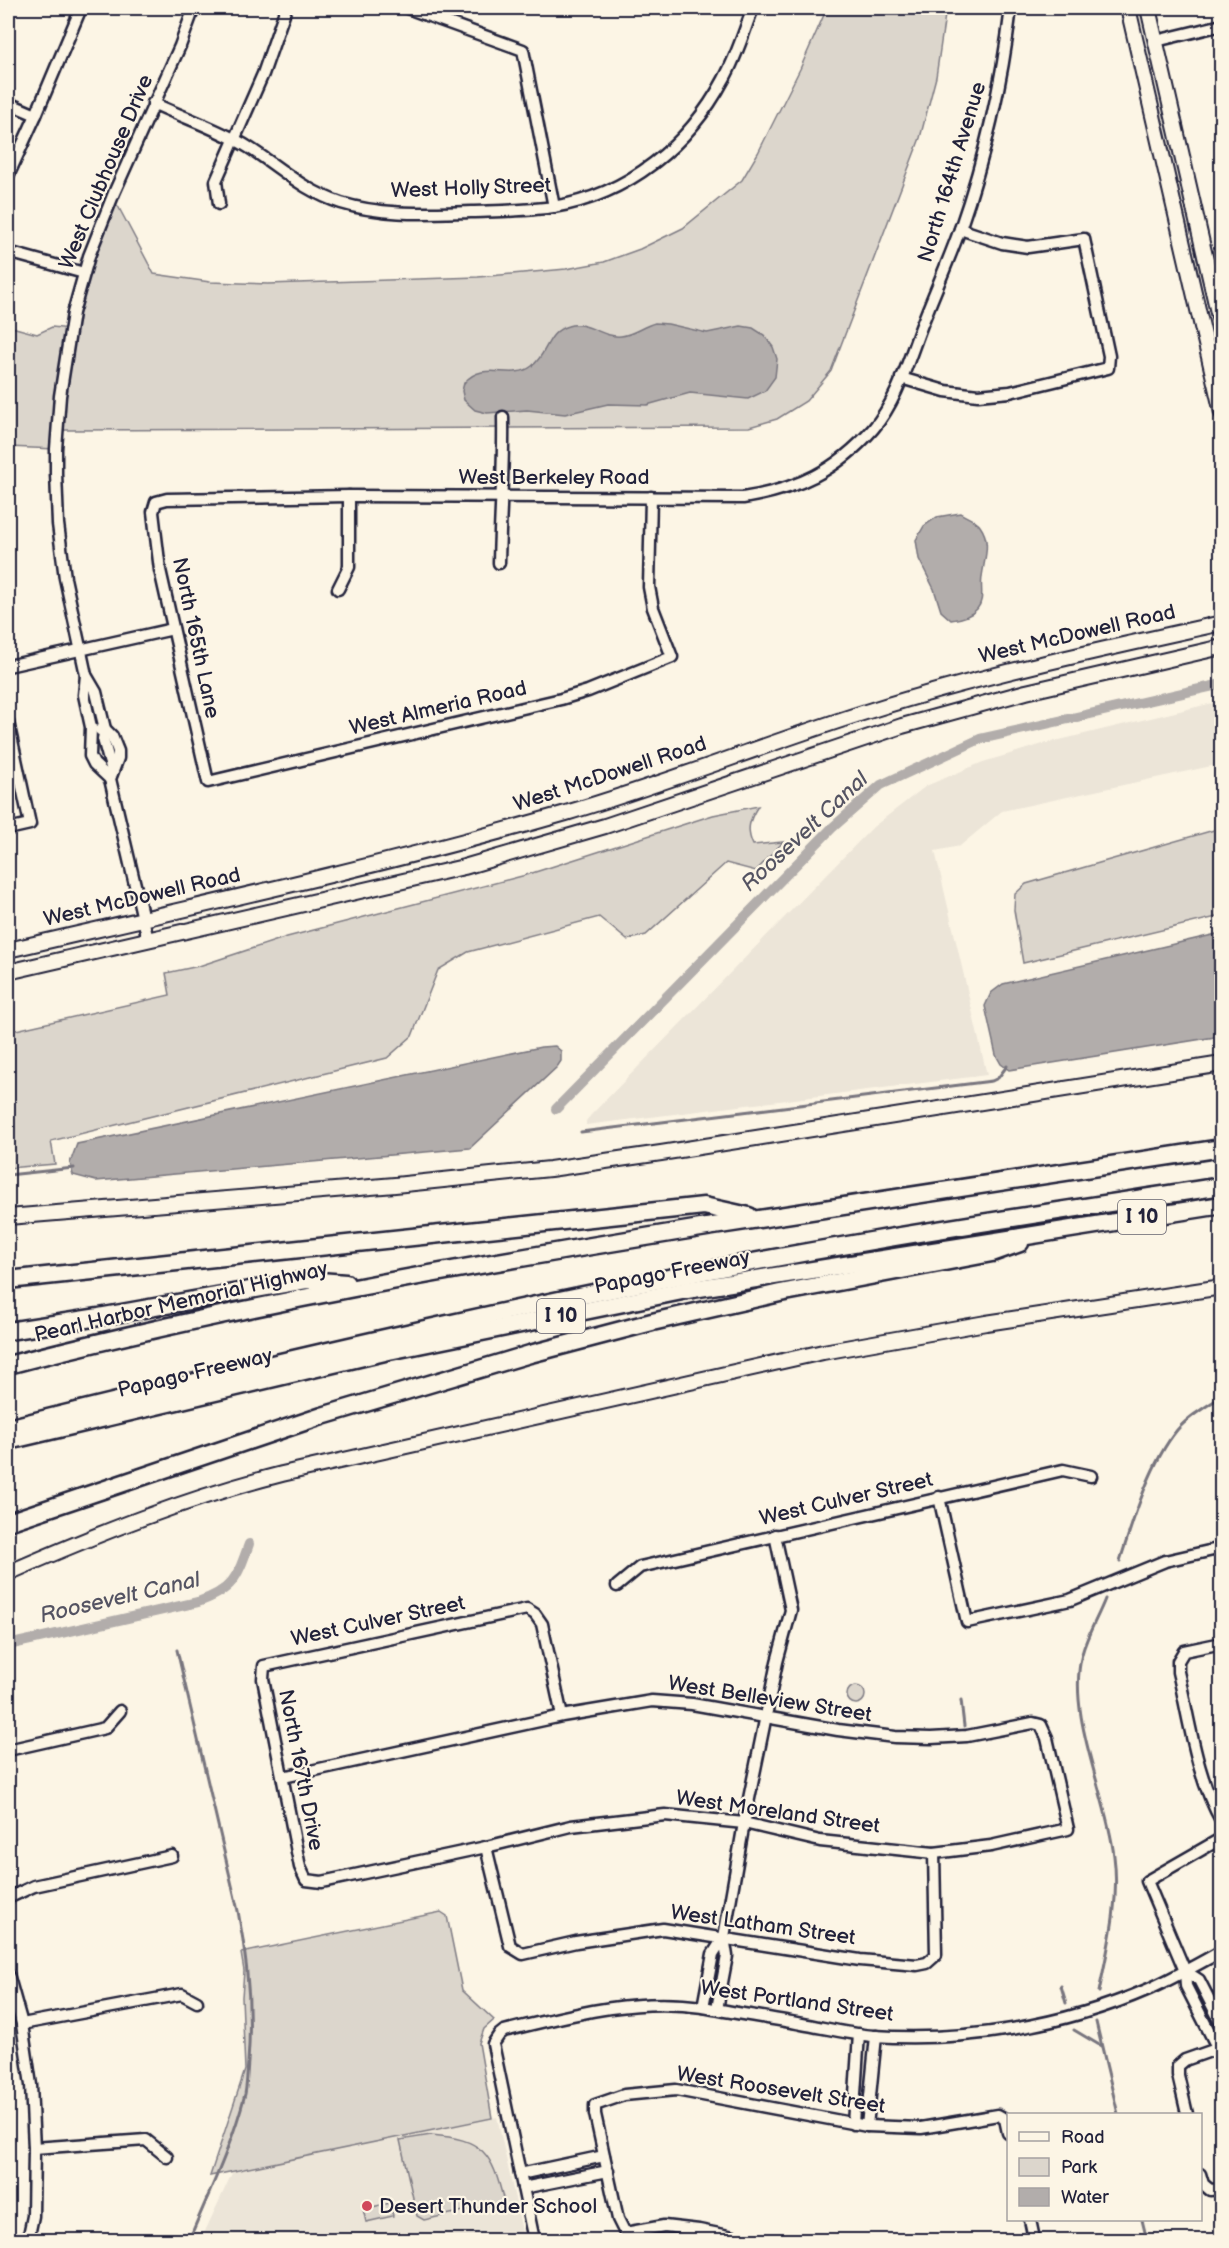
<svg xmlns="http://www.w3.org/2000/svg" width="1229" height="2248" viewBox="0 0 1229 2248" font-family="'Balsamiq Sans',sans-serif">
	<rect width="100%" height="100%" fill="#fcf5e5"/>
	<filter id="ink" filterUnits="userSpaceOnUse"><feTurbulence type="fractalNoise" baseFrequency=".0167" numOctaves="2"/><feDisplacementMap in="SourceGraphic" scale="12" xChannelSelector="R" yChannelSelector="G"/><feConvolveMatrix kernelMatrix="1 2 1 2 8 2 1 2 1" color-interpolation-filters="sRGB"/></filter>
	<g filter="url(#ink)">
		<g fill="#ece5d8">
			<polygon points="1221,701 1221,764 1002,811 960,846 935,851 987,1075 586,1125 586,1121 591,1115 873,827 926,786 983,762 1043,744"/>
			<polygon points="497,2117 524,2240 201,2240 233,2171"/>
		</g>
		<g fill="#dcd6cc" stroke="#7f7c84" stroke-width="1.5">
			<polygon points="827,8 946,8 936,77 920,138 831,371 806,401 777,419 749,427 66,430 57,431 56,449 8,447 8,326 37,334 52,327 70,329 109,203 118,206 154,274 210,282 268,284 478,277 566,269 604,262 640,249 683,228 742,180 758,153 800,69"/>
			<path d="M758,806C749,820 746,830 753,845L783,842L756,871L726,863L646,935L627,940L599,917L468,952L438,970L412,1036L387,1058L51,1141L55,1164L8,1168V1027L16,1030L170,995L166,973L199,966L287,937L526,875L713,815Z"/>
			<polygon points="1214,830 1221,830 1221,916 1023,963 1014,910 1015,894 1026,884"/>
			<circle cx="856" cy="1695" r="9"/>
			<polygon points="441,1912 447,1916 462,1990 494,2020 484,2029 479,2043 492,2118 210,2176 245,2070 242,1997 244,1971 241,1953"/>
			<path d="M431,2135C483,2139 492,2152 504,2202L424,2220L417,2216L400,2140Z"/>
			<polygon points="390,2203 393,2216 366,2222 363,2209"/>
		</g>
		<g fill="#b2adab" stroke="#78757e" stroke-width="1.5">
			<path d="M655,323L668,324L707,333L741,326L753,328L764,335L773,347L777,359L775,377L765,391L748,399L690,393L647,405L608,404L565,414L527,410L487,413L475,410L464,400L462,391L464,383C484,359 512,382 532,366C548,354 546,332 568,326C587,320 602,338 621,336C633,335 643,326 655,323Z"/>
			<path d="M960,513C966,517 976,520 980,526C992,543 984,559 982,577C980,588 985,600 977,609C970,617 960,619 951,620L941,611L934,589L919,559L916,540L924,526L937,517Z"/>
			<polygon points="1221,933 1221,1036 1009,1070 1001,1064 996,1055 985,1006 991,993 1003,984"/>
			<polygon points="555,1046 561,1051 561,1061 557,1067 470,1148 96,1181 73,1175 70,1163 77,1144 541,1047"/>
		</g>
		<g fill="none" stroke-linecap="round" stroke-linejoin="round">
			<g stroke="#78757e" stroke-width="3">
				<polyline points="581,1132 992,1081 998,1078 1007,1066"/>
				<polyline points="8,1175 74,1168"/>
				<path d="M1120,1561C1133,1520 1150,1463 1177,1430C1189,1416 1207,1406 1222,1396"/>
				<path d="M177,1650L238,1911C248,1962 252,2011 248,2062C247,2073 247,2084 245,2094C232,2145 209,2193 189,2240"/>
				<polyline points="961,1700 964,1726"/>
				<polyline points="1061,1986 1066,2003"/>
				<path d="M1099,1992C1108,1947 1120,1901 1114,1856C1107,1794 1066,1715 1082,1654C1087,1635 1098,1617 1105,1599"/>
				<polyline points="1096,2022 1118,2114"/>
				<polyline points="1074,2030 1101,2046"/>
				<polyline points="1142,2220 1147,2240"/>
			</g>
			<g stroke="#b2adab" stroke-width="10">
				<polyline points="556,1109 832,828 881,785 980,739 1222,684"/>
				<path d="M8,1645L198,1602C233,1590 237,1578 249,1544"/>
			</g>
			<defs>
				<g id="minor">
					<polyline points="407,8 523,50 554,207"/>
					<polyline points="1156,41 1222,25"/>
					<polyline points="8,103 36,115"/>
					<path d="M153,103C184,118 219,129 248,147C281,168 302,190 341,203C383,216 428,213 471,212C498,211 526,211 553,207C628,195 689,145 724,79C737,56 744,31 753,8"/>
					<polyline points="8,176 36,115 81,8"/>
					<polyline points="219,204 216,181 263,74 286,8"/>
					<polyline points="8,252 84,273"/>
					<polyline points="901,378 945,391 978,395 1010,392 1108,368 1109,356 1084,239 1028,247 1002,243 960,229"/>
					<path d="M651,497L649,587L653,608L672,657L588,691L561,699L208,782L160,570L153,512L156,502L167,499L349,496L743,498C798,489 836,471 873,429C898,400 909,357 923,322C935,291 949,260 960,229C985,157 1002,83 1011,8"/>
					<path d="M499,563C500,514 504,466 503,417"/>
					<polyline points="338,589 349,567 349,496"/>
					<polyline points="8,666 173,629"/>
					<polyline points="86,675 84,695 91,727 90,756 94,764 110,779"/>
					<polyline points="8,722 30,824 8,829"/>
					<polyline points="100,730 105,729 103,739 112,771"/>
					<polyline points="148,940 110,779 118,758 118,751 112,736 105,729 96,692 86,675 65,578 58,524 56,473 56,449 60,396 73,313 89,256 114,193 180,46 194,8"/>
					<polyline points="939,1497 967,1622 1070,1600 1165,1561 1222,1548"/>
					<polyline points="617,1586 640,1567 1063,1470 1091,1476"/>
					<path d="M1222,1643L1184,1651L1178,1661V1672C1190,1722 1196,1777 1222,1822"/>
					<polyline points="8,1750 105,1728 120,1711"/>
					<polyline points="283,1777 562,1716 652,1701 692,1704 838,1730 895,1737 931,1738 967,1736 1033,1723 1041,1725 1047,1738 1068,1829 991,1846 934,1853 820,1841 744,1823 665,1815 571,1826 486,1847 322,1882 306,1880 300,1867 263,1679 264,1666 527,1609 535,1614 542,1624 562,1716"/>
					<polyline points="486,1847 510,1946 523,1954 576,1942 663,1929 860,1960 917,1965 927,1963 936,1955 934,1853"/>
					<polyline points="8,1898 34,1886 172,1856"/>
					<polyline points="1185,1971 1199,1980 1222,2025"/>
					<polyline points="8,1974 22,2024 31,2085 34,2148 33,2216 28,2240"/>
					<polyline points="703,2007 713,1954 724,1937"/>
					<polyline points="717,2009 727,1956 724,1937 744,1823 777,1662 791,1610 775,1535"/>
					<polyline points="22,2024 182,1994 197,2002"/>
					<polyline points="1218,2049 1186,1986 1185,1971 1147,1881 1222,1838"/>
					<polyline points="1187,2114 1178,2075 1178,2066 1185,2060 1222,2047"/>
					<polyline points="853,2124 859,2034"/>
					<polyline points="867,2126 876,2036"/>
					<polyline points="34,2148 146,2140 167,2157"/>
					<polyline points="520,2174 604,2156"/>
					<polyline points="1200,2174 1203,2184 1210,2190 1222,2189"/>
					<polyline points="523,2188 608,2171"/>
					<path d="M534,2240L493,2044L499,2035L504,2031C570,2015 634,1997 703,2007C736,2013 769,2018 802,2024C825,2028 849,2034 874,2036C966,2042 1064,2026 1149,1989C1174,1978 1198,1964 1222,1951"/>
					<polyline points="749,2240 699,2230 664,2226 625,2233 618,2219 595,2114 595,2105 624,2095 676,2090 867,2126 921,2128 998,2115 1005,2119 1008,2133"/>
					<polyline points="1028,2240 1033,2234 1030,2220"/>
				</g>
				<g id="major">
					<polyline points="1128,8 1222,413"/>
					<polyline points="1148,8 1222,330"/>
					<path d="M8,950C194,907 382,866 566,813C669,783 769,742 872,710C987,674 1104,649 1222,623"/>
					<polyline points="8,972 464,867 605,826 902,726 1026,692 1222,647"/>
					<polyline points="8,1217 395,1185 550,1169 661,1153 1222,1064"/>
					<path d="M8,1573C97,1534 187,1498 282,1474L823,1352L986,1323L1222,1287"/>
				</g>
				<g id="highway">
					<polyline points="8,1280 704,1206 749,1216"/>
					<polyline points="8,1331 99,1317 306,1280 346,1283"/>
					<path d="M8,1365C238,1305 472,1265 707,1227C878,1200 1050,1174 1222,1148"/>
					<path d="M8,1428C293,1357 580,1290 871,1241C988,1221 1105,1204 1222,1186"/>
					<polyline points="8,1441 389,1351 687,1290 1222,1205"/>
					<polyline points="8,1522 322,1416 530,1354 652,1322 780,1293 992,1253 1020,1243"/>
				</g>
			</defs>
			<use href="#minor" stroke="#22223b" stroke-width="15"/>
			<use href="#major" stroke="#22223b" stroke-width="18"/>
			<use href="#highway" stroke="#22223b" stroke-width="21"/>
			<use href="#minor" stroke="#fcf5e5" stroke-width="10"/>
			<use href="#major" stroke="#fcf5e5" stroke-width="14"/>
			<use href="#highway" stroke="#fcf5e5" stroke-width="16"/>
		</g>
	</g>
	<circle fill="#d1495b" stroke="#fcf5e5" stroke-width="2" cx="367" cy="2206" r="6"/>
	<g text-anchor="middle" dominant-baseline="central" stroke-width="4.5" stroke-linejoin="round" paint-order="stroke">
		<g fill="#fcf5e5" stroke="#63616e" stroke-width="1.5">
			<rect x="1118" y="1200" width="48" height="34" rx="4.5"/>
			<rect x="537" y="1299" width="48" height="34" rx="4.5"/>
		</g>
		<g font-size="20" font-weight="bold" fill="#22223b">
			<text x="1142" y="1217">I 10</text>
			<text x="561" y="1316">I 10</text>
		</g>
		<g font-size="21" fill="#22223b" stroke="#fcf5e5">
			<text transform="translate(106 172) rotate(-67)">West Clubhouse Drive</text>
			<text transform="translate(952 172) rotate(-73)">North 164th Avenue</text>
			<text transform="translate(471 188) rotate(-2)">West Holly Street</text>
			<text x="554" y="477">West Berkeley Road</text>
			<text transform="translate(1077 634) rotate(-13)">West McDowell Road</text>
			<text transform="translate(196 638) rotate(78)">North 165th Lane</text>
			<text transform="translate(438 708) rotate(-13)">West Almeria Road</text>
			<text transform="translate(610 774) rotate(-18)">West McDowell Road</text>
			<text transform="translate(142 897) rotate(-13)">West McDowell Road</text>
			<text transform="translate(672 1272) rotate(-11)">Papago Freeway</text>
			<text transform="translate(181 1302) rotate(-13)">Pearl Harbor Memorial Highway</text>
			<text transform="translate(195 1373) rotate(-13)">Papago Freeway</text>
			<text transform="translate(846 1499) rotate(-13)">West Culver Street</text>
			<text transform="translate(378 1621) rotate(-12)">West Culver Street</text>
			<text transform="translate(770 1699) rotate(9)">West Belleview Street</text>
			<text transform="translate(301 1770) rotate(79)">North 167th Drive</text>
			<text transform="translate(778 1812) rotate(8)">West Moreland Street</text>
			<text transform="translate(763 1925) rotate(8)">West Latham Street</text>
			<text transform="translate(797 2001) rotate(8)">West Portland Street</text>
			<text transform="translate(781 2090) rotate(9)">West Roosevelt Street</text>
		</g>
		<g font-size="21" fill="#22223b" stroke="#fcf5e5" text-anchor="start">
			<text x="379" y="2206">Desert Thunder School</text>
		</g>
		<g font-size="22" font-style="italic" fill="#545362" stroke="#fcf5e5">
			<text transform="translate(805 832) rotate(-43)">Roosevelt Canal</text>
			<text transform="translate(120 1598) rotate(-13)">Roosevelt Canal</text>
		</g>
	</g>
	<rect width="1229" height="2248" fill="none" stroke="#fcf5e5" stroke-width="30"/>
	<rect x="15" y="15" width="1199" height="2218" fill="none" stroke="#22223b" stroke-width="2" filter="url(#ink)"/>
	<rect x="1007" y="2113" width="195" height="108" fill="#fcf5e5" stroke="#a5a1a1" stroke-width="1.5"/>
	<rect x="1019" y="2132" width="30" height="9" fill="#fcf5e5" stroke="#a5a1a1" stroke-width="1.5"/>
	<text x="1061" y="2143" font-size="18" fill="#22223b">Road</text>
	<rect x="1019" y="2158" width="30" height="18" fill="#dcd6cc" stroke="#a5a1a1" stroke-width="1.5"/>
	<text x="1061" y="2173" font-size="18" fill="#22223b">Park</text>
	<rect x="1019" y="2188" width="30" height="18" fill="#b2adab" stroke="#a5a1a1" stroke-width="1.5"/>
	<text x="1061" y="2203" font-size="18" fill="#22223b">Water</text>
</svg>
